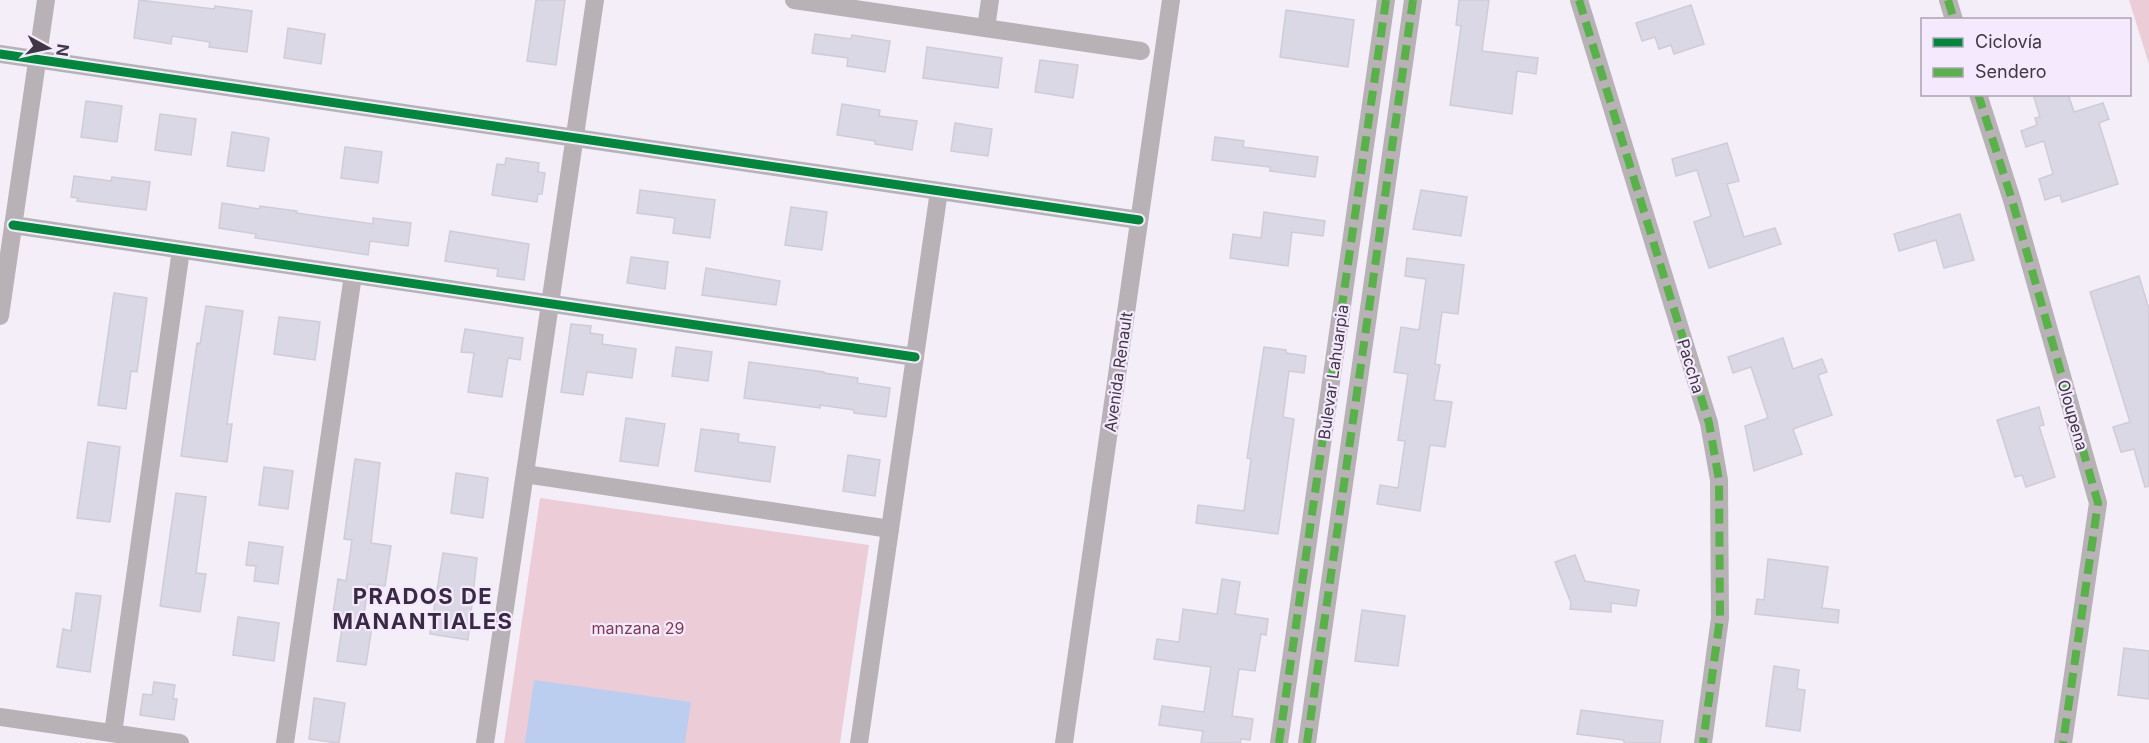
<svg xmlns="http://www.w3.org/2000/svg" width="2149" height="743" viewBox="0 0 2149 743" font-family="Inter,sans-serif">
	<rect width="100%" height="100%" fill="#f3eef8"/>
	<g fill="#ebccd7">
		<polygon points="2129,0 2149,0 2149,64"/>
		<polygon points="540,498 869,545 840,743 504,743"/>
	</g>
	<polygon fill="#bbcef0" points="534,680 691,702 685,743 525,743"/>
	<g fill="#dad8e4" stroke="#cfccd8" stroke-width="1.5">
		<polygon points="139,0 214,9 215,6 252,11 247,52 209,47 210,42 172,36 171,44 134,38"/>
		<polygon points="536,0 565,0 556,65 527,61"/>
		<polygon points="1459,0 1489,0 1482,51 1538,58 1536,74 1517,71 1512,114 1450,105 1461,26 1456,25"/>
		<polygon points="1691,5 1704,44 1674,54 1671,45 1659,49 1655,37 1642,41 1636,23"/>
		<polygon points="1286,10 1354,20 1348,67 1280,57"/>
		<polygon points="288,28 325,34 321,64 284,58"/>
		<polygon points="815,34 851,39 852,35 890,41 885,72 847,66 848,58 812,53"/>
		<polygon points="927,47 1002,58 998,88 923,78"/>
		<polygon points="1040,60 1078,65 1073,98 1035,92"/>
		<polygon points="2033,94 2068,94 2074,112 2103,103 2109,119 2099,123 2118,184 2062,202 2060,195 2045,200 2039,179 2053,174 2044,141 2026,147 2021,131 2037,125 2035,118 2040,117"/>
		<polygon points="86,101 122,106 117,142 81,137"/>
		<polygon points="842,104 880,110 879,116 917,121 912,150 875,144 875,141 837,135"/>
		<polygon points="160,114 196,119 191,155 155,150"/>
		<polygon points="955,123 992,129 988,156 951,151"/>
		<polygon points="232,132 269,138 264,171 227,166"/>
		<polygon points="1215,137 1244,141 1243,147 1318,157 1315,177 1270,171 1270,167 1212,160"/>
		<polygon points="1727,143 1739,181 1727,184 1744,237 1775,228 1781,244 1709,268 1694,222 1711,216 1697,170 1676,176 1672,159"/>
		<polygon points="345,147 382,152 378,183 341,178"/>
		<polygon points="506,158 539,163 538,172 545,173 542,194 538,194 537,202 492,195 497,164 505,165"/>
		<polygon points="74,176 111,181 112,177 150,182 146,210 77,201 78,198 71,197"/>
		<polygon points="640,190 715,200 710,238 673,233 675,218 637,213"/>
		<polygon points="1421,190 1467,197 1461,236 1413,229"/>
		<polygon points="222,203 259,209 260,206 297,211 296,213 373,224 373,218 411,223 408,246 370,241 368,255 255,238 256,234 219,228"/>
		<polygon points="791,207 827,212 822,250 785,245"/>
		<polygon points="1264,212 1325,221 1323,236 1292,232 1288,266 1230,258 1233,234 1261,238"/>
		<polygon points="1960,214 1974,260 1944,268 1936,240 1899,251 1894,234"/>
		<polygon points="450,231 529,244 524,280 497,276 498,269 445,261"/>
		<polygon points="631,257 668,262 665,289 627,283"/>
		<polygon points="1407,258 1464,265 1458,314 1442,312 1435,364 1440,365 1434,400 1452,402 1445,447 1430,445 1420,511 1377,504 1380,485 1398,488 1405,441 1398,440 1408,374 1394,372 1401,327 1419,330 1426,279 1405,276"/>
		<polygon points="706,268 780,281 776,305 702,295"/>
		<polygon points="2139,276 2149,309 2149,486 2145,487 2134,449 2121,452 2113,427 2130,422 2090,292"/>
		<polygon points="114,293 147,298 137,372 131,371 126,409 98,405"/>
		<polygon points="206,306 243,311 227,424 232,424 227,462 181,456 197,343 200,344"/>
		<polygon points="279,317 320,322 315,360 274,354"/>
		<polygon points="571,324 591,326 590,333 603,335 602,344 636,349 632,378 587,372 583,395 561,392"/>
		<polygon points="465,329 523,338 520,360 508,358 502,397 468,392 474,353 461,352"/>
		<polygon points="1783,338 1793,369 1822,359 1827,372 1818,375 1832,415 1793,429 1802,454 1754,471 1745,426 1768,418 1751,367 1733,373 1728,357"/>
		<polygon points="676,347 712,352 708,381 672,376"/>
		<polygon points="1264,347 1286,350 1286,353 1306,356 1304,373 1289,371 1283,417 1294,419 1278,534 1196,523 1198,505 1244,511 1251,459 1247,458"/>
		<polygon points="749,362 824,372 824,373 858,378 857,383 890,388 886,417 854,413 854,410 820,405 820,408 744,398"/>
		<polygon points="2039,407 2044,425 2039,426 2055,477 2026,487 2022,475 2015,477 1997,420"/>
		<polygon points="626,418 665,424 658,466 620,461"/>
		<polygon points="701,429 739,434 738,442 775,447 770,482 695,471"/>
		<polygon points="88,442 120,447 110,522 77,518"/>
		<polygon points="848,455 880,460 875,496 843,491"/>
		<polygon points="355,459 380,463 371,543 391,546 385,586 368,584 363,624 372,626 366,665 337,661 343,621 332,620 338,579 346,581 352,540 344,539"/>
		<polygon points="264,467 293,471 288,509 259,505"/>
		<polygon points="456,473 488,478 483,518 451,513"/>
		<polygon points="176,493 206,497 196,573 206,574 200,612 160,606"/>
		<polygon points="249,542 283,547 278,584 254,581 256,566 246,565"/>
		<polygon points="443,553 477,558 468,640 430,634"/>
		<polygon points="1575,555 1585,581 1639,590 1636,606 1611,603 1611,612 1570,609 1571,603 1555,562"/>
		<polygon points="1768,559 1828,567 1822,608 1839,610 1838,623 1755,614 1757,599 1764,600"/>
		<polygon points="1222,579 1240,582 1235,614 1268,619 1266,635 1261,634 1255,671 1239,669 1232,716 1253,719 1250,740 1241,739 1240,743 1201,743 1203,731 1159,725 1162,706 1204,712 1211,667 1154,659 1157,639 1179,642 1183,609 1217,614"/>
		<polygon points="76,593 101,596 90,672 57,667 63,629 71,631"/>
		<polygon points="1362,610 1405,616 1398,666 1355,661"/>
		<polygon points="238,617 279,623 274,661 233,655"/>
		<polygon points="2124,648 2149,651 2149,699 2118,695"/>
		<polygon points="1774,666 1799,670 1797,689 1805,690 1800,731 1766,726"/>
		<polygon points="154,682 175,685 173,699 177,699 174,720 140,715 143,694 152,695"/>
		<polygon points="314,698 345,703 339,743 309,739"/>
		<polygon points="1581,710 1663,721 1660,743 1624,743 1624,740 1577,734"/>
	</g>
	<g fill="none" stroke-linecap="round" stroke-linejoin="round">
		<g stroke="#b8b2b7" stroke-width="18">
			<polyline points="794,0 1141,51"/>
			<polyline points="1579,0 1709,423 1719,480 1720,618 1703,743"/>
			<polyline points="1948,0 1954,20"/>
			<polyline points="986,28 990,0"/>
			<polyline points="0,54 1139,220"/>
			<polyline points="1978,94 2012,200 2098,503 2063,743"/>
			<polyline points="13,225 915,357"/>
			<polyline points="0,316 46,0"/>
			<polyline points="525,474 890,529"/>
			<polyline points="0,717 180,743"/>
			<polyline points="113,733 181,250"/>
			<polyline points="285,743 353,275"/>
			<polyline points="485,743 595,0"/>
			<polyline points="859,743 939,191"/>
			<polyline points="1064,743 1171,0"/>
			<polyline points="1279,743 1386,0"/>
			<polyline points="1307,743 1413,0"/>
		</g>
		<g stroke="#57b247" stroke-width="8" stroke-dasharray="15 8" stroke-linecap="butt">
			<polyline points="1579,0 1709,423 1719,480 1720,618 1703,743"/>
			<polyline points="1948,0 1954,20"/>
			<polyline points="1978,94 2012,200 2098,503 2063,743"/>
			<polyline points="1279,743 1386,0"/>
			<polyline points="1307,743 1413,0"/>
		</g>
		<defs>
			<g id="cycleway">
				<polyline points="0,54 1139,220"/>
				<polyline points="13,225 915,357"/>
			</g>
		</defs>
		<use href="#cycleway" stroke="#f4e9fd" stroke-width="13"/>
		<use href="#cycleway" stroke="#00873e" stroke-width="9"/>
	</g>
	<g text-anchor="middle" dominant-baseline="central" stroke-width="4.5" stroke-linejoin="round" paint-order="stroke">
		<g font-size="16" fill="#3f3744" stroke="#f4e9fd">
			<text transform="translate(1691 366) rotate(73)">Paccha</text>
			<text transform="translate(1118 372) rotate(-82)">Avenida Renault</text>
			<text transform="translate(1333 372) rotate(-82)">Bulevar Lahuarpia</text>
			<text transform="translate(2073 415) rotate(74)">Oloupena</text>
		</g>
		<g font-size="16" fill="#80384e" stroke="#f4e9fd">
			<text x="638" y="628">manzana 29</text>
		</g>
		<g font-size="22" font-weight="bold" letter-spacing="1.5" fill="#392a44" stroke="#f4e9fd">
			<text x="423" y="596">PRADOS DE<tspan x="423" dy="25">MANANTIALES</tspan></text>
		</g>
	</g>
	<rect x="1921" y="18" width="210" height="78" fill="#f4e9fd" stroke="#aca2b3" stroke-width="1.5"/>
	<rect x="1933" y="38" width="30" height="9" fill="#00873e" stroke="#aca2b3" stroke-width="1.5"/>
	<text x="1975" y="48" font-size="18" fill="#3f3744">Ciclovía</text>
	<rect x="1933" y="68" width="30" height="9" fill="#57b247" stroke="#aca2b3" stroke-width="1.5"/>
	<text x="1975" y="78" font-size="18" fill="#3f3744">Sendero</text>
	<g transform="translate(48 48) rotate(98)" stroke="#f4e9fd" stroke-width="4.5" paint-order="stroke">
	<path d="M0-4.5L10 22L0 15L-10 22Z" fill="#3f3744"/>
	<text y="-9" font-size="16" font-weight="bold" text-anchor="middle" fill="#3f3744">N</text>
	</g>
</svg>
